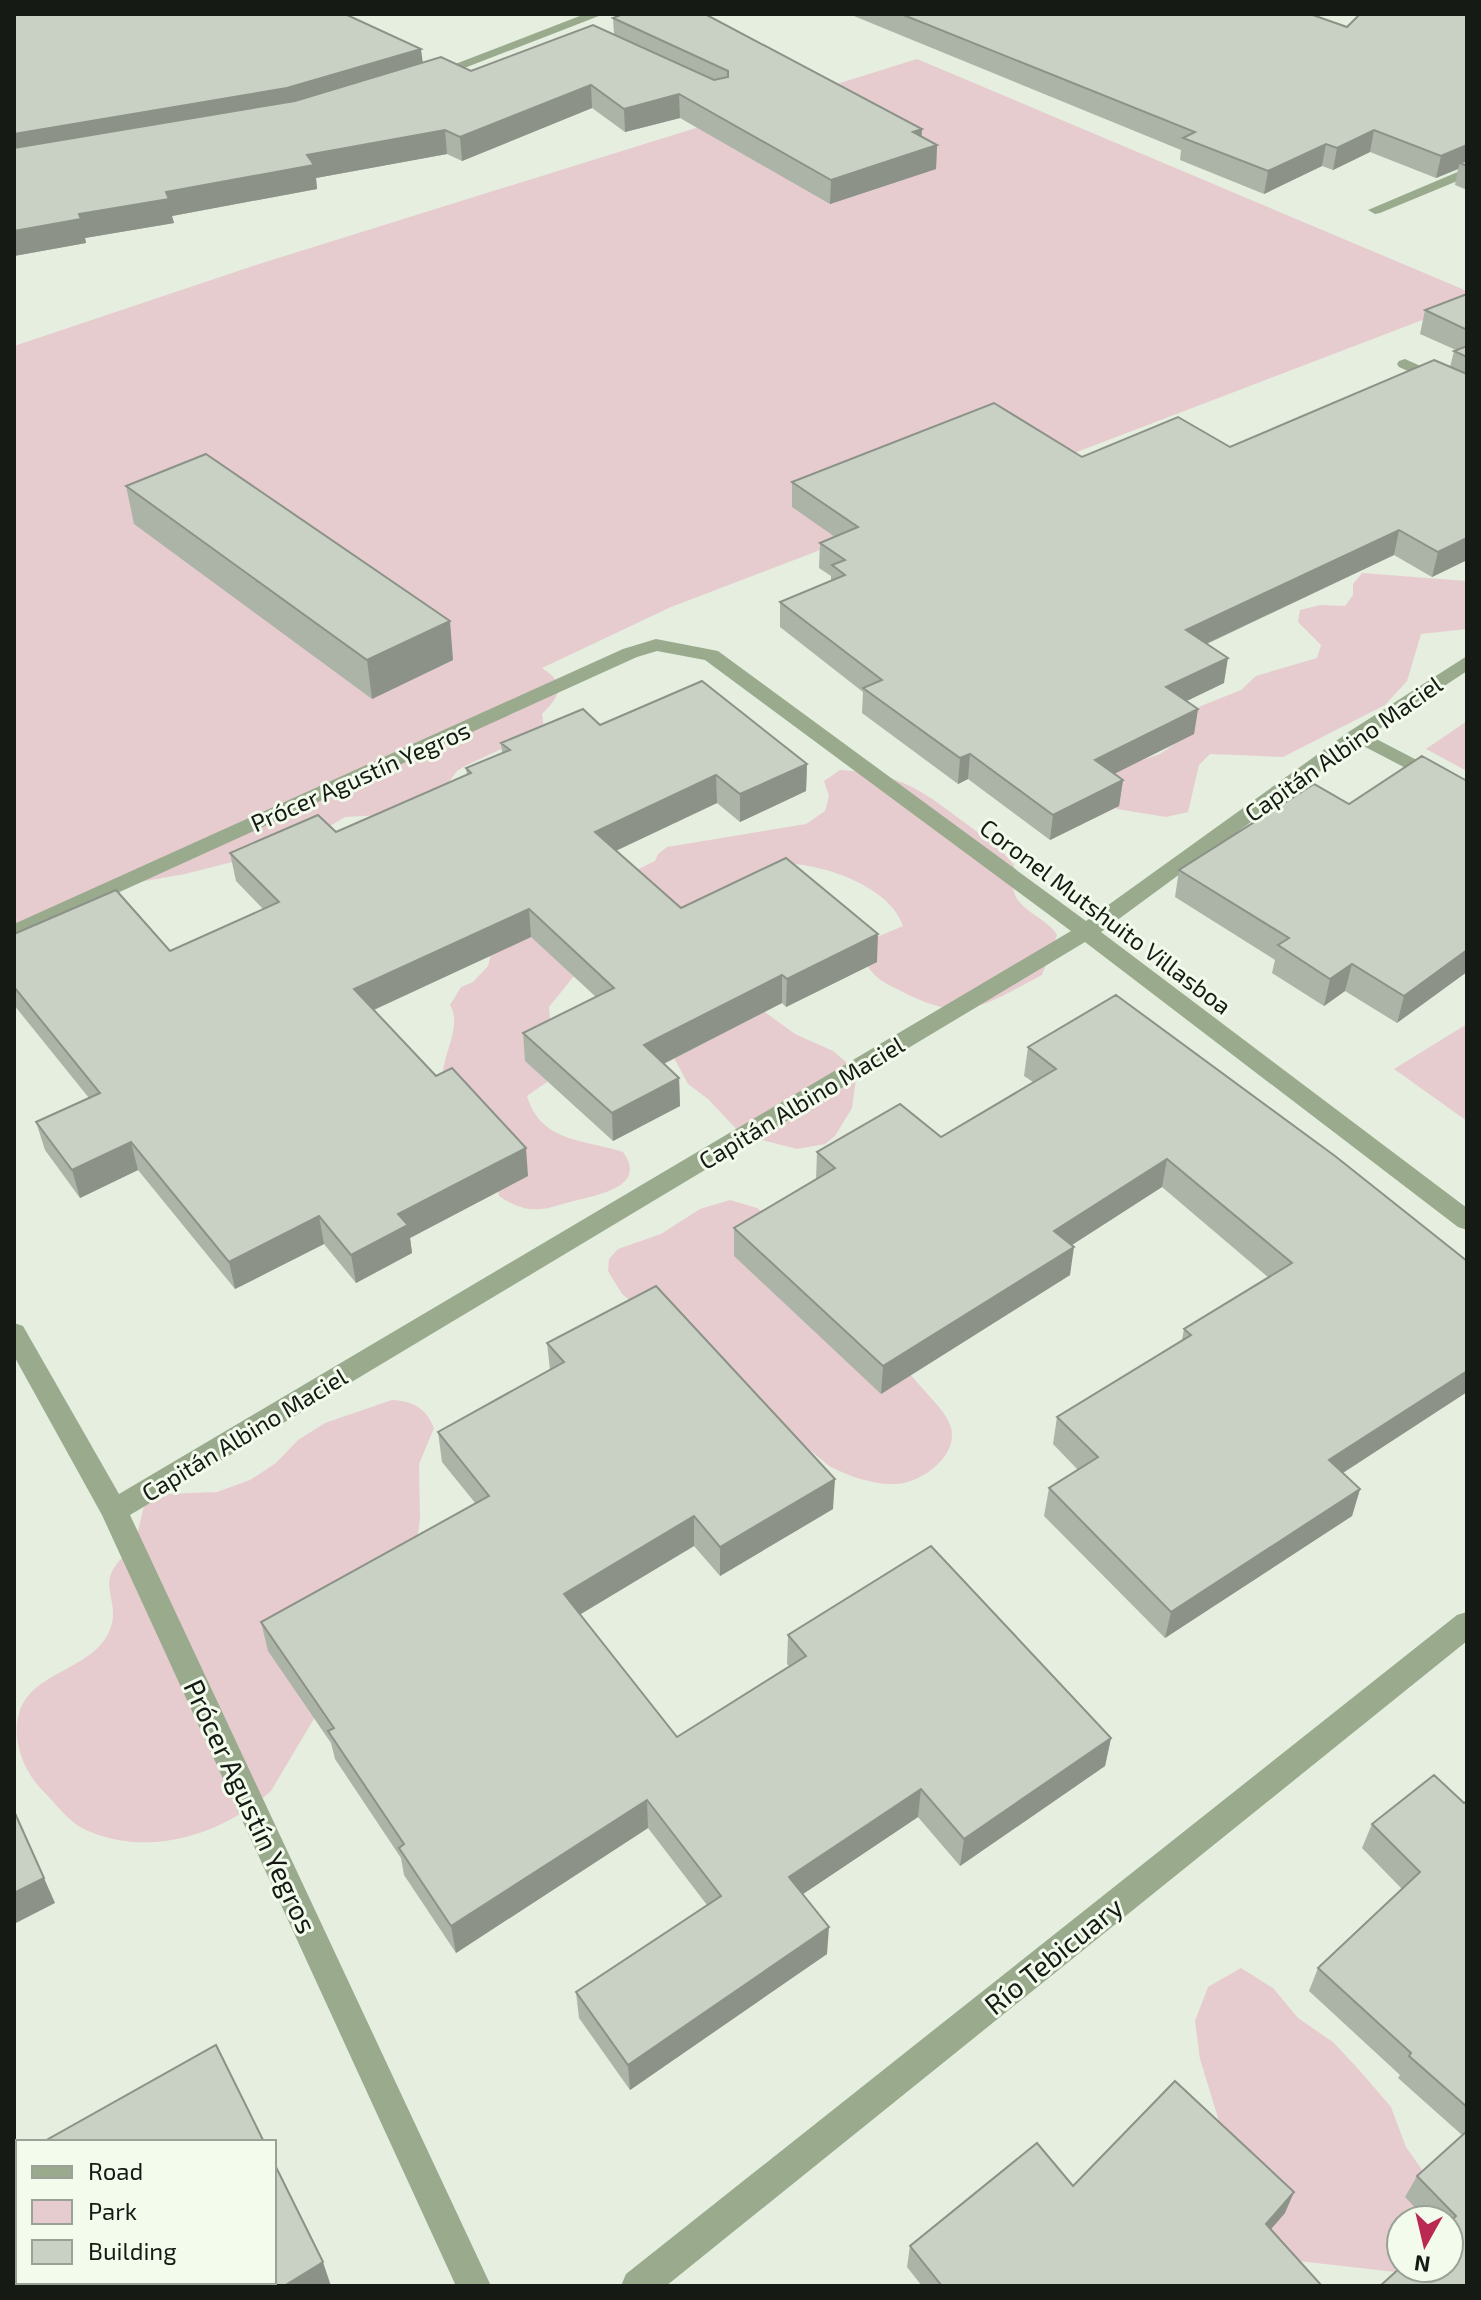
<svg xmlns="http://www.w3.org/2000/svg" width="1481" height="2300" viewBox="0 0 1481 2300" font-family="'Exo 2',sans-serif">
	<rect width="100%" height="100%" fill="#e5eedf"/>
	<g fill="#e7cccf">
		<path d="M917,59L1467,291V303L671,607L542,668C566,683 561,696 542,714L544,729L467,765L457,771L446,786L399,814L345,817L325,829L252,857L185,874L116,886L14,930V346L259,264Z"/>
		<polygon points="1362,573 1467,581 1467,629 1421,634 1407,681 1385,705 1283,757 1210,754 1199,765 1188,812 1166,817 1117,809 1107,796 1107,780 1119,768 1160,754 1176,743 1187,717 1201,706 1241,690 1256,676 1317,658 1321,645 1298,622 1300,610 1320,605 1345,606 1353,595 1353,584"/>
		<polygon points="1467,721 1467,771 1426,749"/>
		<path d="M840,770C900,773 921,790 968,825C985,838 1000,847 1014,865C1015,874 1011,884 1014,892C1019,911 1047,918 1057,935L1042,975C984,1005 965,1025 901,991C887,984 875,979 867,965L870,940L903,926C891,888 828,866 792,864L743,996L795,1034L833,1051L853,1068L856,1079L852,1108L835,1136L825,1144L797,1149L742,1135L708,1099L688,1084L673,1056L583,965L549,1007L554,1074L547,1082L527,1096C541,1143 584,1139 623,1152C649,1188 595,1195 570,1202C560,1204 550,1209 540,1209C524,1211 511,1204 499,1196L497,1185C488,1167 442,1085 443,1072C445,1050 462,1025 450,1005L461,987L473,982L488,966L495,938L655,861L658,854L667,847L806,824L825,811L829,796L824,781Z"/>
		<polygon points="1467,1024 1467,1121 1394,1069"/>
		<path d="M730,1200L757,1208L777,1224L939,1407C945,1415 952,1424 952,1435C952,1461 918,1484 895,1484C873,1485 848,1476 829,1466L622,1294L608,1271L609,1259L618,1249L661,1234L700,1209Z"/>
		<path d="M392,1400C413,1401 426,1408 434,1428L419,1464L420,1519L416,1547L271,1791C222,1835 147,1859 84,1829C69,1822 56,1804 44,1792C25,1774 11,1741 19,1714C29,1673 90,1670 108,1634C126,1598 86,1583 134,1548L144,1506L167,1494L217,1492L250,1480L276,1463L298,1440L325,1423Z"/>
		<polygon points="1241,1968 1273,1988 1298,2018 1333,2042 1361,2072 1391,2107 1406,2147 1458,2221 1401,2220 1401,2268 1422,2275 1289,2260 1237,2180 1200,2059 1195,2021 1208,1987"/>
	</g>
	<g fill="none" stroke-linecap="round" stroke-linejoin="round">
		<polygon fill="#99aa8d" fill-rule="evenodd" points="1357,729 1467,786 1467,800 1350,739 1347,735"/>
		<g fill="#99aa8d" fill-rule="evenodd">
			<polygon points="585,14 604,14 436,79 424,76"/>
			<polygon points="1467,168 1467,177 1380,213 1375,214 1368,210"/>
			<polygon points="1405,359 1467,387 1467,398 1399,367 1397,364 1399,361"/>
			<polygon points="656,639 718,651 1086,921 1350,731 1467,656 1467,671 1364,739 1101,932 1467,1208 1467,1230 1458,1227 1085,942 130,1515 491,2286 456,2286 102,1515 14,1356 14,1323 23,1326 119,1494 1071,931 705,660 657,651 637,657 14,940 14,924 623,649"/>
			<polygon points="1467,1612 1467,1641 666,2286 621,2286 626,2274 1457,1615"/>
		</g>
	</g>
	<g fill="#acb4a8">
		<polygon points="14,14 355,14 349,16 423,63 471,71 614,34 613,18 922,137 937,145 936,169 830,204 680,118 625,132 592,108 462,161 447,154 316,178 317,189 172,216 174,223 85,238 86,243 14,256"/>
		<polygon points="849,14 1310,14 1347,27 1467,14 1467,190 1455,185 1458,169 1436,178 1370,152 1333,170 1322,166 1264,194 1180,160 1181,150"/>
		<polygon points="1467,294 1467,560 1432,577 1394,555 1207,644 1224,683 1186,701 1198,709 1194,734 1114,774 1123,780 1119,806 1050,840 968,779 958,784 862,713 863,692 780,627 780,602 831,581 831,576 819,568 820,543 835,537 792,507 792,482 1082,457 1230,447 1450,367 1454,351 1456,350 1420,334 1425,310"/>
		<polygon points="126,486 453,660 372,699 134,524"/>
		<polygon points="600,725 807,764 806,791 740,822 717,803 616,851 681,908 877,962 786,1007 782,1003 664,1064 679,1078 680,1106 613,1141 525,1061 523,1033 596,997 531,937 374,1010 528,1176 410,1238 412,1253 356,1283 324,1244 235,1289 138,1170 80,1198 45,1150 36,1122 89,1098 14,1005 14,934 170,951 263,909 236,881 230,853 336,832 467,775 466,768 502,753 501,743"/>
		<polygon points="1467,781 1397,1023 1345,991 1324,1006 1272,973 1275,960 1175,897 1179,870 1349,804"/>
		<polygon points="1028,1047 1467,1261 1467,1392 1343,1473 1360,1489 1352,1516 1165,1638 1044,1516 1049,1488 1078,1470 1053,1444 1057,1417 1182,1340 1184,1329 1269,1278 1162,1187 1072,1245 1070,1275 881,1394 734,1256 734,1228 816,1180 817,1152 941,1137 1033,1082 1024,1076"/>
		<polygon points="547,1343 833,1509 720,1576 694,1546 580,1614 677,1737 789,1666 787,1664 788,1635 1111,1738 1105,1766 960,1866 918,1817 803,1894 827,1954 630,2090 579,2018 576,1992 707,1905 648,1828 456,1953 404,1875 401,1858 335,1759 331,1743 268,1651 261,1622 476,1504 442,1462 438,1432 550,1370"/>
		<polygon points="1467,1801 1467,2286 1449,2268 1449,2220 1427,2220 1405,2197 1417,2176 1462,2135 1398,2078 1400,2075 1309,1991 1318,1968 1402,1889 1362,1848 1372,1824 1464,1803"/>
		<polygon points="1073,2186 1285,2213 1271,2229 1322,2286 922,2286 907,2267 910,2246"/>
	</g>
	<g fill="#8c9288">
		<polygon points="421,49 424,71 290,111 14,158 14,134"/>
		<polygon points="591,85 592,108 462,161 460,137"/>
		<polygon points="679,94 680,118 625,132 624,109"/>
		<polygon points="922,129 921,151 937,145 936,169 830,204 831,180 913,132"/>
		<polygon points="445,130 447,154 316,178 317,189 172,216 174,223 85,238 86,243 14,256 14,231 307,155"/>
		<polygon points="1374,130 1370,152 1333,170 1337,148"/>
		<polygon points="1326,144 1322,166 1264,194 1268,171"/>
		<polygon points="1467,145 1467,165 1460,163 1458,169 1436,178 1441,156"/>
		<polygon points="1399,530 1394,555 1182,655 1186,630"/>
		<polygon points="1467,538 1467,560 1432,577 1438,552"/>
		<polygon points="450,621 453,660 372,699 367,660"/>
		<polygon points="1228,658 1224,683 1162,713 1166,687"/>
		<polygon points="1198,709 1194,734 1092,785 1095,760"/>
		<polygon points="970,754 968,779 958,784 960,758"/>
		<polygon points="807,764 806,791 740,822 740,794"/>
		<polygon points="716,775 717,803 596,860 595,832"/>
		<polygon points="1123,780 1119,806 1050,840 1053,815"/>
		<polygon points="529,909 531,937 358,1017 354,989"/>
		<polygon points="878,934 877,962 786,1007 787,979"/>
		<polygon points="1467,950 1467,972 1397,1023 1404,996"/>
		<polygon points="1352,964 1345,991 1324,1006 1330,979"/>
		<polygon points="782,975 782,1003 645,1073 644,1045"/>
		<polygon points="679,1078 680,1106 613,1141 612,1113"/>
		<polygon points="131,1142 138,1170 80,1198 72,1170"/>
		<polygon points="526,1148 528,1176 410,1238 412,1253 356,1283 351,1255 398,1214"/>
		<polygon points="1167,1159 1162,1187 1050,1259 1054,1231"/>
		<polygon points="319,1216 324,1244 235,1289 229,1262"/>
		<polygon points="1074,1247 1070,1275 881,1394 883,1366"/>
		<polygon points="1467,1371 1467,1392 1321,1487 1329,1460"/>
		<polygon points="835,1479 833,1509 720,1576 720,1547"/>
		<polygon points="1360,1489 1352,1516 1165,1638 1171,1612"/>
		<polygon points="694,1516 694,1546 566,1623 564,1594"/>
		<polygon points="1111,1738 1105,1766 960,1866 964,1839"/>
		<polygon points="921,1789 918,1817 788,1904 789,1877"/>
		<polygon points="647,1800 648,1828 456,1953 451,1926"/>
		<polygon points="44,1878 55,1903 14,1924 14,1893"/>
		<polygon points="829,1927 827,1954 630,2090 628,2065"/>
		<polygon points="1294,2192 1285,2213 1257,2245 1266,2224"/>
		<polygon points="323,2262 331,2286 284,2286"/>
	</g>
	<g fill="#c8d1c3" stroke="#8c9288" stroke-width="2">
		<polygon points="14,14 345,14 421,49 287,88 14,134"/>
		<polygon points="623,14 705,14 922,129 913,132 937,145 831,180 679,94 624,109 591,85 460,137 445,130 307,155 314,165 166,192 169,199 79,214 81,219 14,231 14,148 295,101 441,57 471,71 593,25 714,80 728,77 728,71 613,18"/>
		<polygon points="901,14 1310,14 1347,27 1360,14 1467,14 1467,145 1441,156 1374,130 1337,148 1326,144 1268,171 1183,138 1195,132"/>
		<polygon points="1467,160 1467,166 1460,163"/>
		<polygon points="1467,294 1467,330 1425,310"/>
		<polygon points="1467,346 1467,357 1454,351"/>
		<polygon points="1434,360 1467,374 1467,538 1438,552 1399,530 1186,630 1228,658 1166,687 1198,709 1095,760 1123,780 1053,815 970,754 960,758 863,688 882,680 780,602 845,575 832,565 845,560 820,543 858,527 792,482 994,403 1082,457 1178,417 1230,447"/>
		<polygon points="206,454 450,621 367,660 126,486"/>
		<polygon points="702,681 807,764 740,794 716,775 595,832 681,908 786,858 878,934 787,979 782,975 644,1045 679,1078 612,1113 523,1033 614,988 529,909 354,989 436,1076 452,1068 526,1148 398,1214 408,1225 351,1255 319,1216 229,1262 131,1142 72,1170 36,1122 100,1093 14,987 14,934 116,890 170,951 279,902 230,853 318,815 336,832 471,773 466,768 510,750 501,743 583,709 600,725"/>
		<polygon points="1422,756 1467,781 1467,950 1404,996 1352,964 1330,979 1278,945 1289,938 1179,870 1314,784 1349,804"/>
		<polygon points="1116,995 1335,1156 1467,1261 1467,1371 1329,1460 1360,1489 1171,1612 1049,1488 1098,1457 1057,1417 1191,1335 1184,1329 1292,1263 1167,1159 1054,1231 1074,1247 883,1366 734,1228 835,1168 817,1152 900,1104 941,1137 1056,1069 1028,1047"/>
		<polygon points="656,1286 835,1479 720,1547 694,1516 564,1594 677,1737 806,1656 788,1635 931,1546 1111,1738 964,1839 921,1789 789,1877 829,1927 628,2065 576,1992 721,1896 647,1800 451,1926 399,1848 404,1844 328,1731 334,1728 261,1622 489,1496 438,1432 564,1362 547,1343"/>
		<polygon points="1434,1775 1464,1803 1467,1801 1467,2107 1409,2056 1411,2053 1318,1968 1420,1872 1372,1824"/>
		<polygon points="14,1811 44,1878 14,1893"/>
		<polygon points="216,2045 264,2142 43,2142"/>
		<polygon points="1175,2081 1294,2192 1266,2224 1322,2286 942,2286 910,2246 1037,2143 1073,2186"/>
		<polygon points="1467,2131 1467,2286 1380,2286 1401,2267 1401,2268 1449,2268 1449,2223 1456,2216 1417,2176"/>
		<polygon points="18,2156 18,2231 14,2222 14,2158"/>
		<polygon points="274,2163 323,2262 284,2286 41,2286 39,2282 274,2282"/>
	</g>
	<g text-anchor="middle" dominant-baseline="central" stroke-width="6" stroke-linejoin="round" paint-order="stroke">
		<g font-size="24" fill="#161a14" stroke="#f2fbec">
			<text transform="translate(1343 748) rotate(-35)">Capitán Albino Maciel</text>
			<text transform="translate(360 776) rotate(-24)">Prócer Agustín Yegros</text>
			<text transform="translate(1106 916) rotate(37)">Coronel Mutshuito Villasboa</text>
			<text transform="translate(801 1102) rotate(-31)">Capitán Albino Maciel</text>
			<text transform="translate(244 1434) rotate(-31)">Capitán Albino Maciel</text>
		</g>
		<g font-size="28" fill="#161a14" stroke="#f2fbec">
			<text transform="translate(251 1806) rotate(65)">Prócer Agustín Yegros</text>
			<text transform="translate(1053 1955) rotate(-39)">Río Tebicuary</text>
		</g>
	</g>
	<rect width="1481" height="2300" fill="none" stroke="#161a14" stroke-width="32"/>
	<rect x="16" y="2140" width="260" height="144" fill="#f2fbec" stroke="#9aa196" stroke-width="2"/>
	<rect x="32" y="2166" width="40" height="12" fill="#99aa8d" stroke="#9aa196" stroke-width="2"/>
	<text x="88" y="2180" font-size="24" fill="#161a14">Road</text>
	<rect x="32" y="2200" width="40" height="24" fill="#e7cccf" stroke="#9aa196" stroke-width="2"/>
	<text x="88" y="2220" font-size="24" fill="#161a14">Park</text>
	<rect x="32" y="2240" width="40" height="24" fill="#c8d1c3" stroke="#9aa196" stroke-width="2"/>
	<text x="88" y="2260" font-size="24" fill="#161a14">Building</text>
	<g transform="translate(1425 2244) rotate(188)"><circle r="38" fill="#f2fbec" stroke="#9aa196" stroke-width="2"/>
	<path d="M0-6L14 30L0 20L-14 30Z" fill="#b92951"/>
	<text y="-12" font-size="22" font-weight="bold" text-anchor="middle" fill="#161a14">N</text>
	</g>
</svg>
